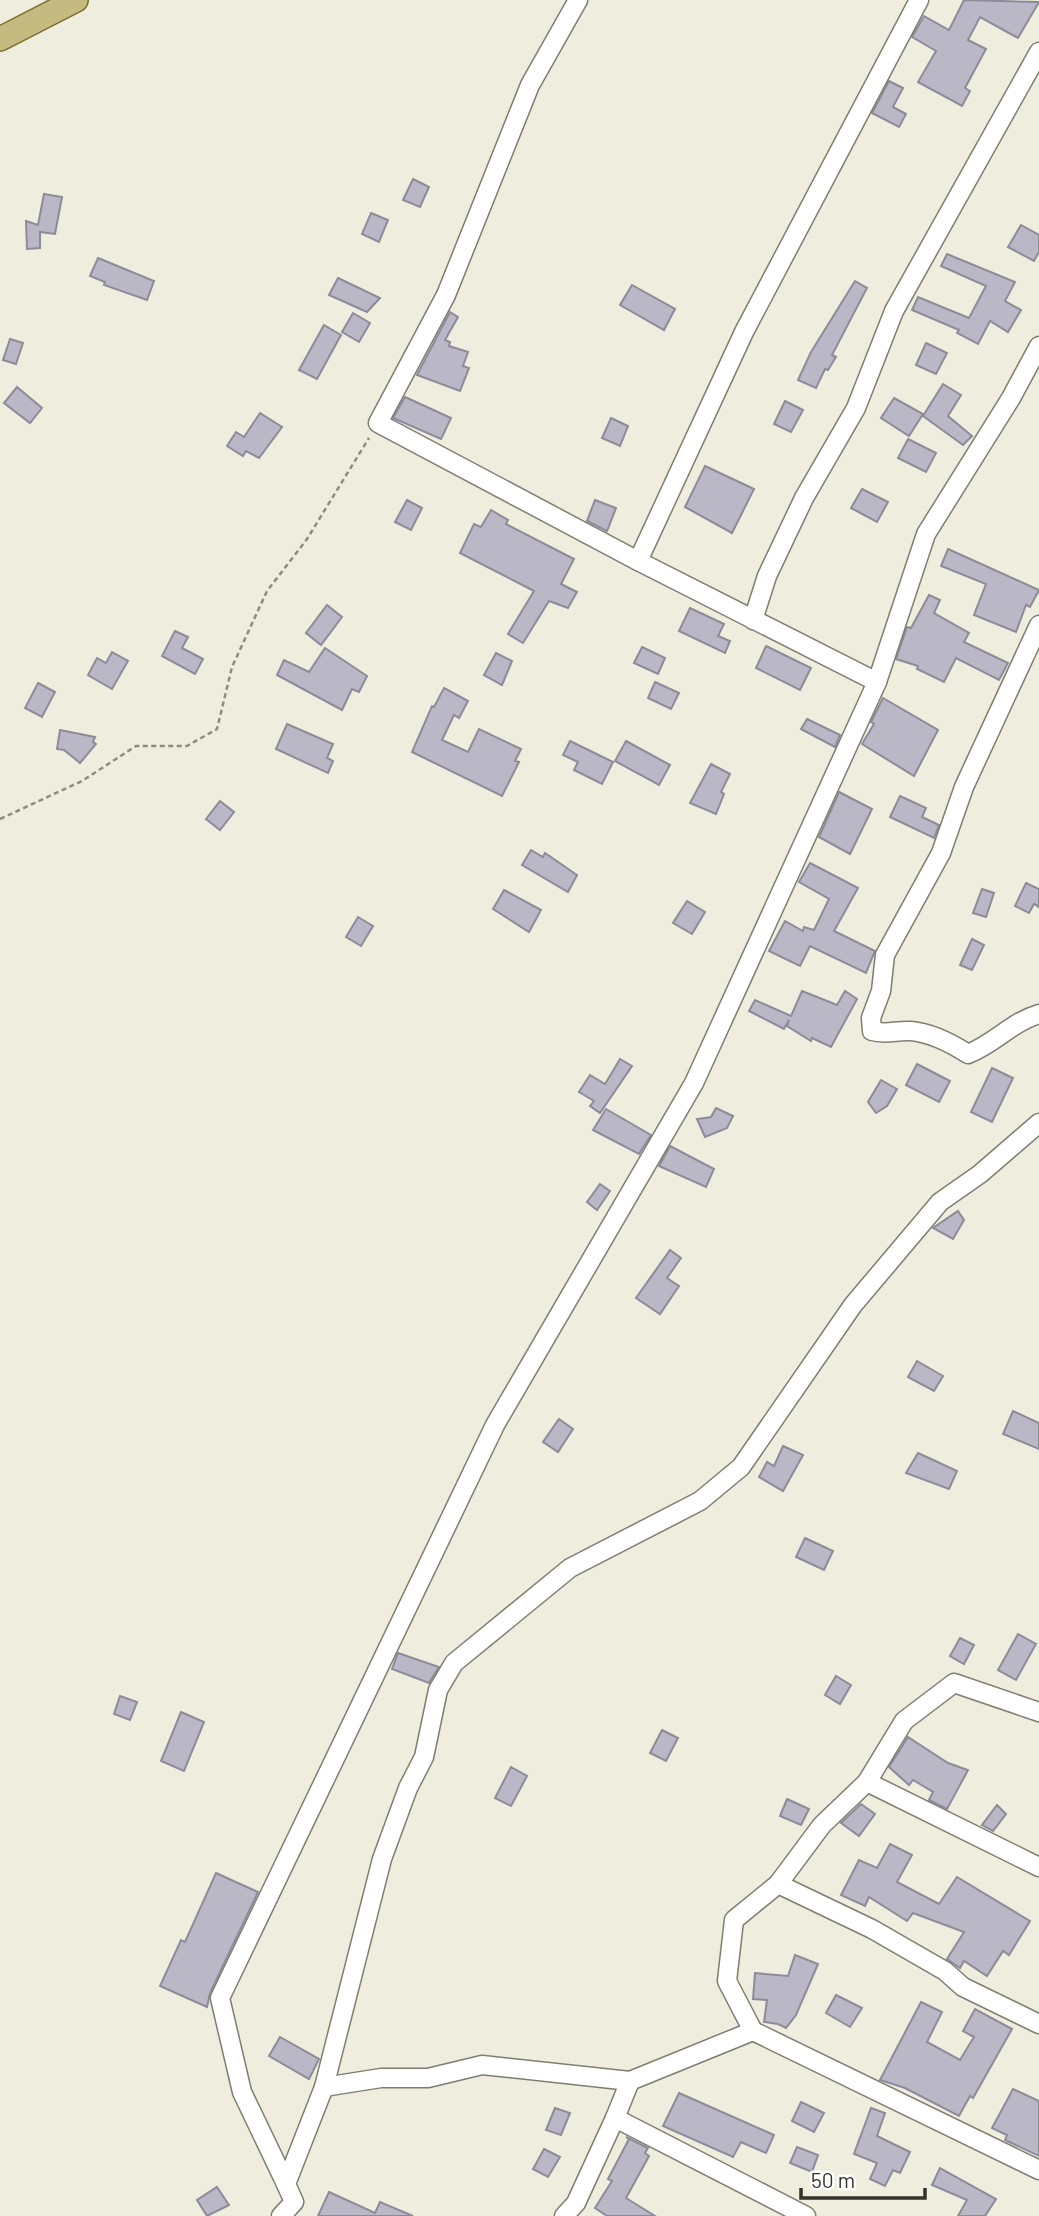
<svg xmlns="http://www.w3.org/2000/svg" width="1039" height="2216" viewBox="0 0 1039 2216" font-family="Barlow,sans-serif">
	<rect width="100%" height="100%" fill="#efeddd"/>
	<g fill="#bab7c6" stroke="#8d8b99" stroke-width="2">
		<polygon points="964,0 1039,2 1018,38 980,17 968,40 986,49 965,88 970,91 962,106 918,82 936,51 912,37 924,16 949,30"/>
		<polygon points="889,81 903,88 893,107 906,114 899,127 872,113"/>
		<polygon points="413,179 429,187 420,207 403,200"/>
		<polygon points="44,194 62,197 55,234 40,232 40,248 27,249 26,221 38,225"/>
		<polygon points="371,213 388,220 379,242 362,234"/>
		<polygon points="1021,225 1039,235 1039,252 1034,261 1008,247"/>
		<polygon points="947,254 1015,282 1005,301 1021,310 1008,332 990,321 978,344 957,333 959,330 912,310 918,297 969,318 986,286 941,266"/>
		<polygon points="98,258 154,281 147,300 104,285 105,282 90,276"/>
		<polygon points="338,278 380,298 367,312 329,295"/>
		<polygon points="855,281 867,288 832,355 836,357 828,370 825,369 816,388 798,380 811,352"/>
		<polygon points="632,285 675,309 664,330 620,305"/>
		<polygon points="450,312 458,317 445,340 450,342 449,346 468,352 463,366 469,368 460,391 417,375"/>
		<polygon points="353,313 370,323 359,342 342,332"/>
		<polygon points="324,325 341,335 317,379 299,370"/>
		<polygon points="10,339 23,343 16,364 3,360"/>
		<polygon points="926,343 947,353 936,374 916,365"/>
		<polygon points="943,384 961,395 948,416 972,436 963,445 923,416"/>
		<polygon points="17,387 42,408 30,423 4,403"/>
		<polygon points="405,397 451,418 441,439 393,418"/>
		<polygon points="894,398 923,414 909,436 881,418"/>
		<polygon points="785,401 803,410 791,432 774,424"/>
		<polygon points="260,413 282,427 259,458 246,451 243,456 227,446 236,432 244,437"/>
		<polygon points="611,418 628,426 620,446 602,438"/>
		<polygon points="908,439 936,453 926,472 898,458"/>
		<polygon points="705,466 754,489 732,533 685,507"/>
		<polygon points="862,489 888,502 877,522 851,508"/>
		<polygon points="407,500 422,508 411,530 395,522"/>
		<polygon points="595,500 616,508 607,531 587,521"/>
		<polygon points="491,510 508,520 506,524 574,559 561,584 577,592 568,608 549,601 523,643 508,634 534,591 460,553 474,524 481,527"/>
		<polygon points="948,549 1039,590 1030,607 1026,605 1016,632 974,615 986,584 941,566"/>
		<polygon points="929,595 940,600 934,613 969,633 964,642 1008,663 999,680 956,658 944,682 917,669 918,666 896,659 907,627 911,628"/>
		<polygon points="327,605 342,617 321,645 306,633"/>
		<polygon points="690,608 724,624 718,636 730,641 725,653 679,631"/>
		<polygon points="175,631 188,637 182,648 203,659 195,674 162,656"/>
		<polygon points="766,646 811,668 800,690 756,668"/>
		<polygon points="642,647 665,658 658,674 634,663"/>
		<polygon points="325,648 367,676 359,692 352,689 342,710 277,675 284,660 309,672"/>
		<polygon points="112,652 128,661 112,689 88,675 97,658 106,663"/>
		<polygon points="496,653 512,661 502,685 484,675"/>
		<polygon points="655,682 679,693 671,709 648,698"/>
		<polygon points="38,683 55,692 42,717 25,708"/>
		<polygon points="444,688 468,701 459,718 454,715 442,740 468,752 479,729 521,749 515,761 519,762 502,796 412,752 432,706 434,707"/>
		<polygon points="883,698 938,730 914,776 862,744 874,724 871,722"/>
		<polygon points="807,719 840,735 835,747 801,729"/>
		<polygon points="287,724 333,744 327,758 333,761 328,773 276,749"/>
		<polygon points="60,730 95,737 93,742 96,744 80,763 64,750 57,749"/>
		<polygon points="570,741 613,762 602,784 574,770 578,762 563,755"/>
		<polygon points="626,741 670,765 659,785 615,761"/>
		<polygon points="711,764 730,774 721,792 724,794 716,814 690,803"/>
		<polygon points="839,792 872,809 850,854 819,837"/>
		<polygon points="900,796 926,808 922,817 939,825 934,838 890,817"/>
		<polygon points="220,801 234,812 220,830 206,819"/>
		<polygon points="531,850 543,857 545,853 577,875 568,892 522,865"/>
		<polygon points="810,863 858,888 834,931 875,951 866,973 810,946 800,966 769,951 785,921 803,931 804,927 814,930 829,899 799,882"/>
		<polygon points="1026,883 1039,889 1039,907 1034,904 1029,913 1015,906"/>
		<polygon points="982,889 994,893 986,917 973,913"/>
		<polygon points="504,890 541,910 529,932 493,909"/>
		<polygon points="687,901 705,912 692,934 673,923"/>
		<polygon points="358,917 373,926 361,946 346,937"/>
		<polygon points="972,939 984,945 972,970 960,965"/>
		<polygon points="802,991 837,1005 845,991 857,999 831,1047 812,1038 811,1041 787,1026 789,1020 784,1029 749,1011 755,1000 791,1016"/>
		<polygon points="620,1059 632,1066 600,1113 590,1106 594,1101 579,1092 590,1075 605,1084"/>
		<polygon points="917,1064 950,1081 939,1102 906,1085"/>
		<polygon points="992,1068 1013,1078 992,1122 971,1112"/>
		<polygon points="881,1080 897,1089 887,1106 876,1113 868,1102"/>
		<polygon points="716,1108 733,1116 727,1128 705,1137 697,1119 711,1117"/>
		<polygon points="606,1109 651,1135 639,1154 593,1130"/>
		<polygon points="670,1146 714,1169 706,1187 659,1166"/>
		<polygon points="600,1184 610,1191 597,1210 587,1202"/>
		<polygon points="958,1211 964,1220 953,1239 933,1228"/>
		<polygon points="670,1250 681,1258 667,1278 679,1286 660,1314 636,1298"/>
		<polygon points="917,1361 943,1376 934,1391 908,1377"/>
		<polygon points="1013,1411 1039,1423 1039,1449 1003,1434"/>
		<polygon points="559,1419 573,1429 558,1452 543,1442"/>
		<polygon points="783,1446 803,1455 783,1491 759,1477 767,1462 774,1466"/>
		<polygon points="918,1453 957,1471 949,1489 906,1473"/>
		<polygon points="805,1538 833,1551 824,1570 796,1557"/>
		<polygon points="1018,1634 1036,1644 1016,1680 998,1670"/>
		<polygon points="960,1638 974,1645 964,1664 950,1656"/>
		<polygon points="398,1653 439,1667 429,1683 392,1669"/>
		<polygon points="836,1676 851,1685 840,1704 825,1695"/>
		<polygon points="120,1696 137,1702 130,1720 114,1714"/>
		<polygon points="181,1712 204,1722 184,1771 161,1761"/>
		<polygon points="662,1730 678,1738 666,1761 650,1753"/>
		<polygon points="908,1737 948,1763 968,1770 947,1809 929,1800 933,1792 913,1780 909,1785 889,1767"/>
		<polygon points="511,1767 527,1776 511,1806 495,1798"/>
		<polygon points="787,1799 809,1809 801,1825 780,1816"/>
		<polygon points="861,1804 875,1814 859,1836 841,1823"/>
		<polygon points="997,1805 1006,1814 993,1831 982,1825"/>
		<polygon points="890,1844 912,1855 897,1882 939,1904 957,1877 1030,1921 1009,1955 1003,1951 987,1976 964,1961 960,1968 947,1959 964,1932 913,1913 907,1921 869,1897 865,1906 841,1895 859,1860 877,1868"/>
		<polygon points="216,1873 258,1892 210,1993 207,2007 160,1986 181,1940 185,1942"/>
		<polygon points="795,1955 818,1964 796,2015 786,2028 778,2024 764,2022 767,2000 753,1999 755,1973 788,1976"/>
		<polygon points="836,1995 862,2008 850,2027 826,2013"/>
		<polygon points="921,2002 942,2012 927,2042 960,2060 974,2037 963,2031 975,2009 1012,2029 973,2098 970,2096 959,2116 905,2088 880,2080"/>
		<polygon points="280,2037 319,2059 309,2079 269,2056"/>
		<polygon points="1013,2089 1039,2101 1039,2156 1005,2140 1007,2135 992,2128"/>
		<polygon points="679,2093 774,2135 766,2153 741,2142 733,2157 663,2126"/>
		<polygon points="801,2102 824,2113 814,2132 792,2121"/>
		<polygon points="555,2108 570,2113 561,2135 546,2130"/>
		<polygon points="871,2108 885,2113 877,2136 910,2152 900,2173 893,2170 885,2186 870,2179 877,2163 854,2154"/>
		<polygon points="626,2137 648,2148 645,2153 649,2156 626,2198 655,2216 607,2216 595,2208 612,2181 608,2179 629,2139"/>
		<polygon points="797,2147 818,2155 812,2172 790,2163"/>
		<polygon points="544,2149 560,2157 548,2177 533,2169"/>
		<polygon points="940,2168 996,2199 985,2216 958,2216 967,2200 932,2185"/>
		<polygon points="217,2187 229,2205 207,2216 197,2200"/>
		<polygon points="329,2192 375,2213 380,2202 413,2216 318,2216"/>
	</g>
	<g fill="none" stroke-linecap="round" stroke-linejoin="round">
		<defs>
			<g id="minor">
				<polyline points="578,0 530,85 446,295 378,423 638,561 744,332 919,0"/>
				<polyline points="638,561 877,682"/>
				<polyline points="753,620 767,576 804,498 856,408 894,311 1039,52"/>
				<path d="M1039,625L964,787L941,853L885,955L881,991L871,1018L872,1031C886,1035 897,1030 911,1031C932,1033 951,1043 968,1054C997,1042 1010,1023 1039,1014"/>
				<polyline points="867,1782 904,1721 954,1683 1039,1712"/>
				<polyline points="778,1884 872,1929 945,1971 963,1987 1039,2024"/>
				<polyline points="753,2031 727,1981 734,1920 778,1884 822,1825 867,1782 1039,1867"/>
				<polyline points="324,2087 381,2078 428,2078 482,2065 630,2081"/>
				<polyline points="286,2184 242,2092 220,1998 495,1425 694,1083 877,682 926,534 1011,398 1039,346"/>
				<polyline points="281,2216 294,2202 286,2184 324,2087 382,1859 408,1788 424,1757 438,1690 454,1663 570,1568 700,1501 741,1467 853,1305 940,1202 980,1174 1039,1123"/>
				<polyline points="564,2216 576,2203 615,2118"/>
				<polyline points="806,2216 615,2118 630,2081 753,2031 1039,2170"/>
			</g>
			<polyline id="major" points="0,39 76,0"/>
		</defs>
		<use href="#minor" stroke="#807d70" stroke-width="21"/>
		<use href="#major" stroke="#796e2b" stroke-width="26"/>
		<polyline stroke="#8d8c81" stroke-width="2.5" stroke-dasharray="5 3.5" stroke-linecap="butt" points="0,819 82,781 136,746 187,746 217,729 232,667 267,591 307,539 369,438"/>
		<use href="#minor" stroke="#fff" stroke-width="18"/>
		<use href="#major" stroke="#c5bb80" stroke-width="23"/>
	</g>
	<path d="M801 2188v10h124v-10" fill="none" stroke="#33322c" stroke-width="3.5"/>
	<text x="811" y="2188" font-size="21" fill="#33322c" stroke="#ffffff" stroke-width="5" paint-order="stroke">50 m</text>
</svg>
